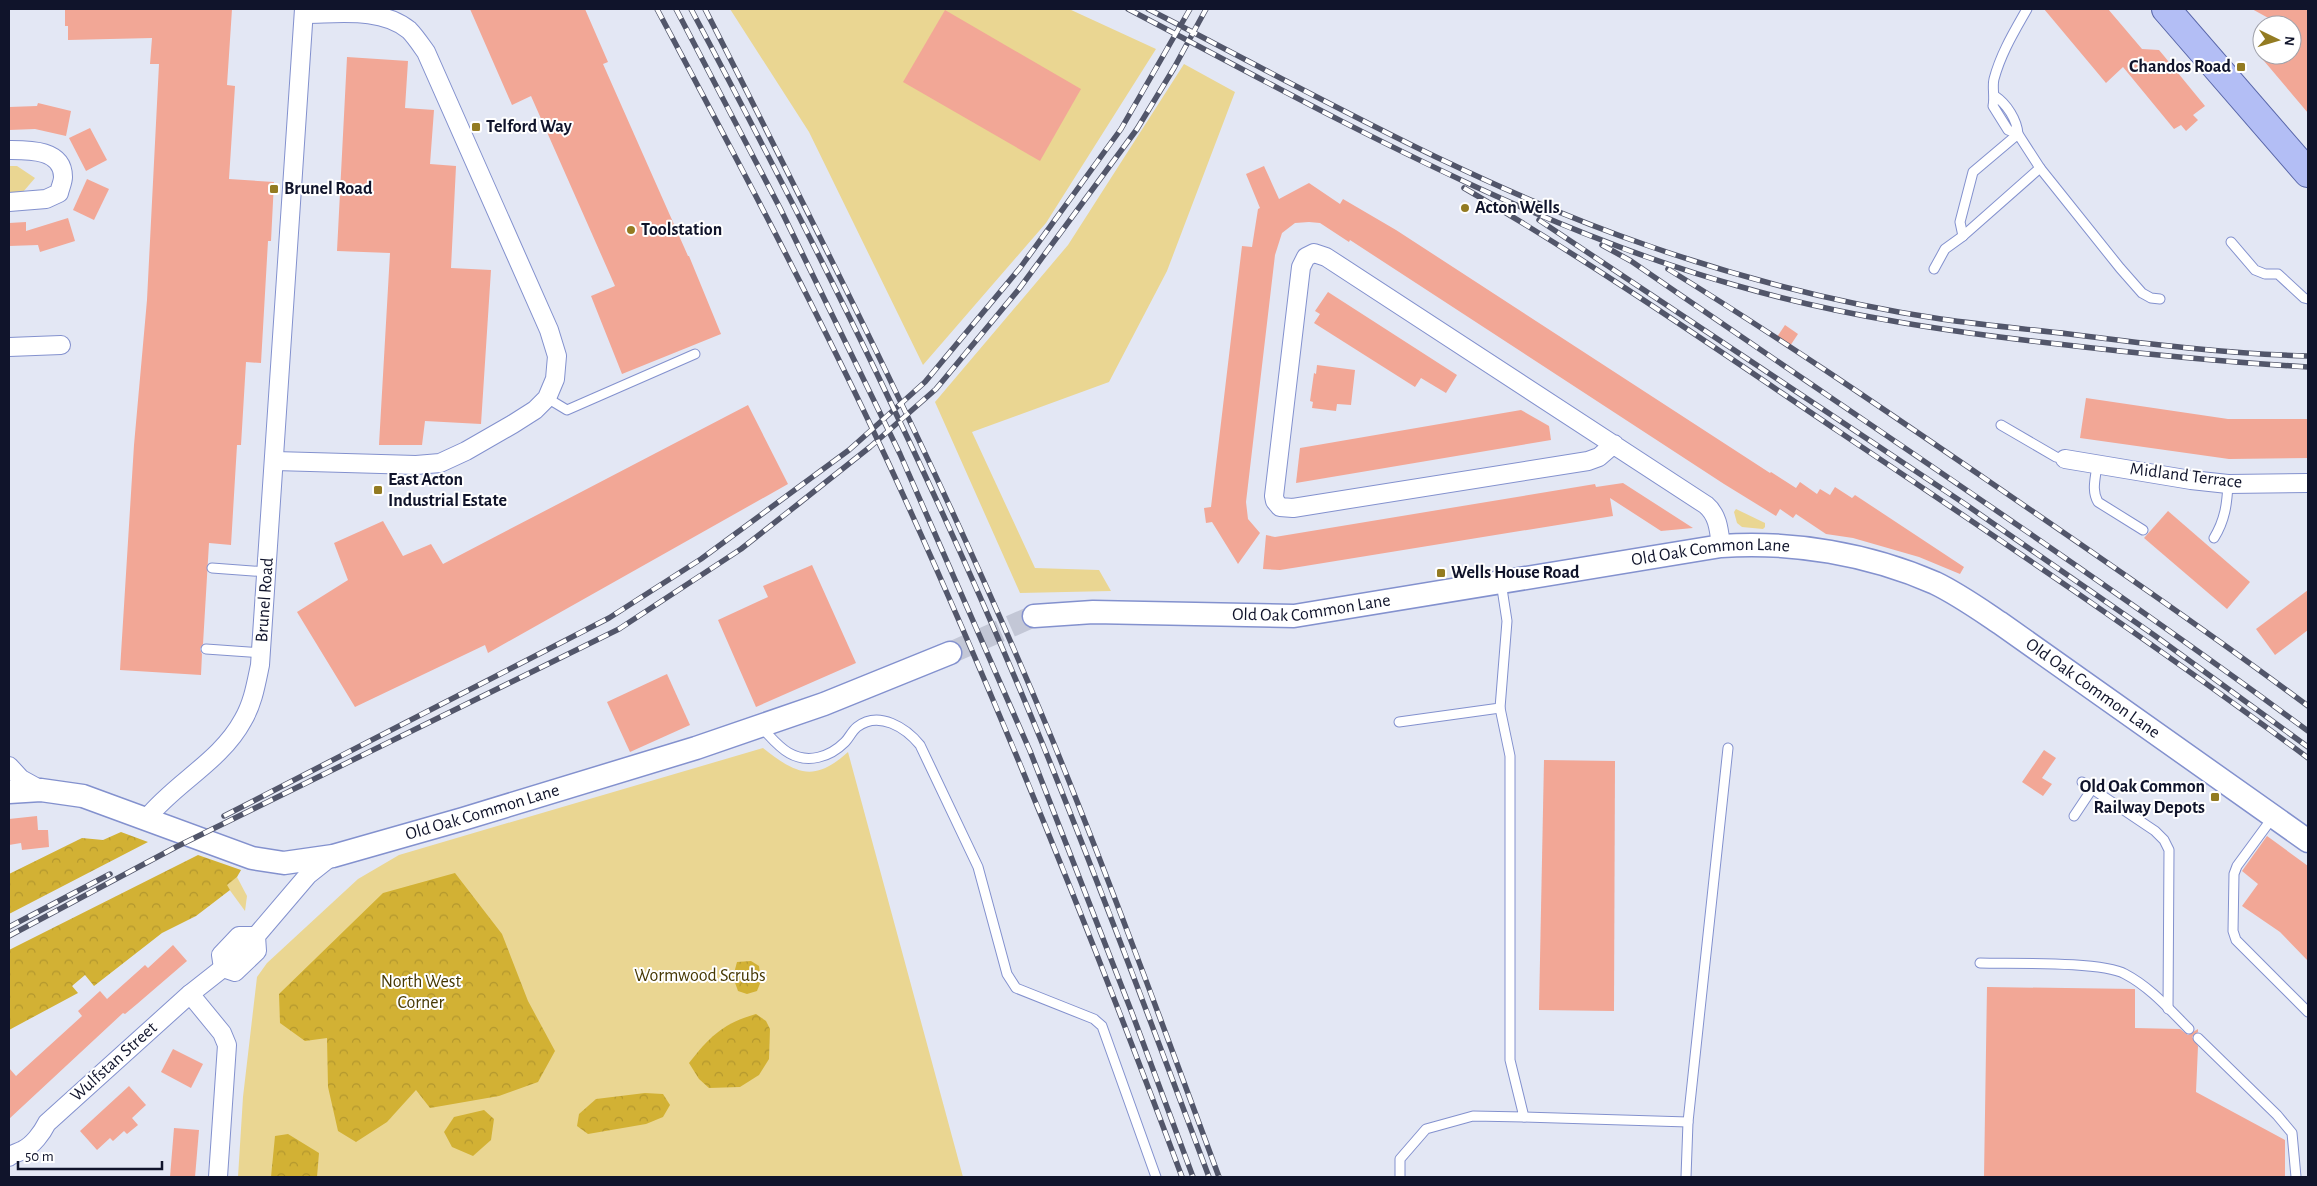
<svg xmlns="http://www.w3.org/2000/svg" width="2317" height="1186" viewBox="0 0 2317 1186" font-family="'Alegreya Sans',sans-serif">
	<defs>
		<pattern id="forest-crowns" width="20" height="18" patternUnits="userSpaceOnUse" patternTransform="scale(1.25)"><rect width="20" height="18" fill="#d2b134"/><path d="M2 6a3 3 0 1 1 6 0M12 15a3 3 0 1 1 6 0" fill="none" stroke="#b3972e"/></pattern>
	</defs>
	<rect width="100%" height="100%" fill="#e3e7f4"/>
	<g fill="#ead692">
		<polygon points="730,9 1069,9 1156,49 1046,223 923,365 809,132"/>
		<polygon points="1184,64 1235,92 1167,271 1109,382 972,432 1035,568 1099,570 1111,591 1020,593 935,402 1068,245"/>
		<polygon points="9,166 17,166 35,178 23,192 9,192"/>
		<polygon points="1736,509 1765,523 1765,527 1763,529 1742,527 1737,523 1734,512"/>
		<path d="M763,748C796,774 814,783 848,752L963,1177H238L243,1097L257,977L267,963L358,879L399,855Z"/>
		<polygon points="237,877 247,896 245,911 226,885"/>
	</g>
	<g fill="url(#forest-crowns)">
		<polygon points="121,832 148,842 9,914 9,874 82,838 103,840"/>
		<polygon points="198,855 241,870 237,877 227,885 230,890 196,916 162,933 94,986 85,975 72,986 78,993 9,1030 9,950"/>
		<polygon points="455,873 502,934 528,1001 555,1051 538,1082 499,1096 430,1108 416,1090 387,1122 356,1142 338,1131 328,1087 327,1038 305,1041 280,1023 279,994 383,893"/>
		<polygon points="751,961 759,966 761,981 757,991 747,994 738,991 733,977 737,962"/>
		<path d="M756,1014L766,1021L770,1029L769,1059L759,1075L740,1087L709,1088L699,1079L689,1063C710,1036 724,1023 756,1014Z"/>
		<polygon points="645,1093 663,1094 670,1105 663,1117 646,1124 588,1134 577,1126 579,1114 596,1099"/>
		<polygon points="484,1110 494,1119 491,1140 473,1156 452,1147 444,1132 454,1117"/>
		<polygon points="288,1134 319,1153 317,1177 271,1177 275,1136"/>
	</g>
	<g fill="#f2a796">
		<polygon points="65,9 232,9 227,85 235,86 229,179 274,182 271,241 268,241 261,363 246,362 241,445 237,445 231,545 209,543 203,644 200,649 202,654 201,675 120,670 134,445 147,300 159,64 150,64 152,38 68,40 68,26 65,26"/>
		<polygon points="470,9 585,9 608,62 603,64 688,256 689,256 721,334 622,374 591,296 615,286 531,96 512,105"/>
		<polygon points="2044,9 2108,9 2142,49 2159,50 2164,56 2205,106 2193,115 2198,120 2186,131 2181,125 2174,129 2123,67 2106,83"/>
		<polygon points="2252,9 2308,9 2308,113 2259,55 2292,55 2292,25 2281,25"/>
		<polygon points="945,10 1081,89 1040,161 903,82"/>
		<polygon points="347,57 408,61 405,108 434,110 430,164 456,166 451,268 491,270 481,424 425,421 422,445 379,445 390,253 337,251"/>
		<polygon points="38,103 71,111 66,136 35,129 9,130 9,107 37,106"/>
		<polygon points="90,128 107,160 86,171 69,138"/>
		<polygon points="1264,166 1279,199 1309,183 1340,204 1343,199 1396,230 1770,473 1771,472 1796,488 1800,482 1817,494 1820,489 1830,495 1835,487 1852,498 1855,495 1964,567 1960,574 1919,557 1853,538 1826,534 1796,514 1793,518 1780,509 1776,516 1724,484 1350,240 1349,242 1320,223 1309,222 1295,223 1282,233 1275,255 1246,502 1248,519 1260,533 1238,564 1212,522 1206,523 1204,508 1211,507 1242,246 1252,247 1258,209 1260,208 1246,174"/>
		<polygon points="87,179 109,189 94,220 73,210"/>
		<polygon points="68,218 75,241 40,252 38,245 9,246 9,223 26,222 26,231"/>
		<polygon points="1328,292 1457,375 1446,393 1421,378 1415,387 1314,323 1320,314 1315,311"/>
		<polygon points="1785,325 1798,334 1790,346 1777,337"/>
		<polygon points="1317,365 1355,370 1351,405 1337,404 1336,411 1312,408 1313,402 1310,401 1314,373 1316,374"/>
		<polygon points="2086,398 2228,419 2308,419 2308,458 2229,459 2080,438"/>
		<polygon points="748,405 788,484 488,653 485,645 355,707 297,612 348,580 334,543 383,521 403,556 431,544 443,564"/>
		<polygon points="1521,410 1549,426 1551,440 1296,483 1300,448"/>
		<polygon points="1623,483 1693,528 1661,531 1610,498 1613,516 1305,566 1280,570 1263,569 1266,535 1275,537 1595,484 1596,487"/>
		<polygon points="2168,511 2250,582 2227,609 2144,538"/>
		<polygon points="812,565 856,663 756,707 718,620 768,597 763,586"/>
		<polygon points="2308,590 2308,630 2275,655 2256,629"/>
		<polygon points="667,674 690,725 630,752 607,702"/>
		<polygon points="2044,750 2056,758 2042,778 2052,784 2043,796 2022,782"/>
		<polygon points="1544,760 1615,761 1614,1011 1539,1010"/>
		<polygon points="37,816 38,830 48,830 49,847 22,850 21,843 9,845 9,819"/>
		<polygon points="2267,836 2308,866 2308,961 2280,932 2242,906 2258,884 2242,871"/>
		<polygon points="173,945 187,961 137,1004 125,1014 123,1013 9,1119 9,1068 16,1076 82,1016 78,1011 100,991 107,999 145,965 148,968"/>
		<polygon points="1987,987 2135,989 2135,1028 2180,1029 2188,1035 2198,1029 2198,1032 2192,1037 2198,1046 2196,1092 2285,1140 2285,1177 1984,1177"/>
		<polygon points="173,1049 203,1064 191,1088 161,1072"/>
		<polygon points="129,1086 146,1105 132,1118 138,1125 127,1134 124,1131 113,1141 110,1138 97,1150 80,1131"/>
		<polygon points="174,1128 199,1130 195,1177 170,1177"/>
	</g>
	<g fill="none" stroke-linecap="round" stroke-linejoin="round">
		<polyline stroke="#c3c7d6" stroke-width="22" stroke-dasharray="22 11" stroke-linecap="butt" points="950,653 1034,616"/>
		<defs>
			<g id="service">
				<path d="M1995,96C2007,104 2017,120 2018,134L2008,130L1993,106C1995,97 1992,87 1994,79C2001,53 2014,32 2027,9"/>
				<polyline points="1963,236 1960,222 1973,172 2018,134 2040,168 2120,268 2142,293 2151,298 2160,299"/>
				<polyline points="2231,242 2255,270 2265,274 2278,274 2304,298 2308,299"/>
				<polyline points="1934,269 1945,249 1963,236 2040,168"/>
				<polyline points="547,398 567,410 695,354"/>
				<polyline points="2001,425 2056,457 2065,459"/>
				<path d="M2097,464C2096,477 2091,490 2098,502L2143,530"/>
				<path d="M2214,538C2225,520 2227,504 2228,484"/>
				<polyline points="212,568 267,572"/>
				<polyline points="206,649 262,653"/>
				<polyline points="1399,722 1500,708 1507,621 1501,582"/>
				<path d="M761,727C770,736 778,747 789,753C808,764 830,757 845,742C849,738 852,731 857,727C879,710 906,728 920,745L978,867L1007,974L1016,988L1094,1019L1102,1026L1156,1177"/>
				<polyline points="2082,782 2155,831 2164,840 2169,850 2168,1009"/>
				<polyline points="2074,816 2092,789"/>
				<polyline points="2273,817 2237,866 2234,874 2233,931 2236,940 2308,1012"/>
				<path d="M1980,963C2011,964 2101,961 2125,974C2150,987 2169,1009 2189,1029"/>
				<polyline points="224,967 256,936"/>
				<polyline points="2198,1038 2277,1115 2292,1133 2296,1177"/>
				<polyline points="1524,1117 1688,1122"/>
				<polyline points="1400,1177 1400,1159 1426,1129 1473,1116 1524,1117 1510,1060 1510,756 1500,708"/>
				<polyline points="1686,1177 1688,1122 1728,748"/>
			</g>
			<g id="minor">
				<path d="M9,150C28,150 63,149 63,177C63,182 60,188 59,193L46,199L9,202"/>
				<polyline points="9,347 61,345"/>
				<path d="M1614,444L1599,457L1588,461L1293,508L1280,507L1275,501L1274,496L1301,267L1306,257L1314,253L1326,257L1706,505C1718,515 1719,530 1721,546"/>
				<polyline points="2065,459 2191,480 2228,484 2308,483"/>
				<path d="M275,461L416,465L440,463L466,451L513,424L535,410L547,398L555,379L557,356L549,330L426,52C421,45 415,36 409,30C381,7 338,14 304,14"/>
				<polyline points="9,766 21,779 41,790"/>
				<path d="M147,818C175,783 221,761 243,720C253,703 256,684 260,665L304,9"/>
				<polyline points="223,968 235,972 257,951 256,936 308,875 332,856"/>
				<polyline points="223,968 221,955 239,936 256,936"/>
				<polyline points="190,994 222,1033 227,1045 218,1177"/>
				<path d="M9,1157C13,1153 18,1153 23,1150C33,1145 42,1133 47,1123L190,994L223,968"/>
			</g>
			<g id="tertiary">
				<path id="s1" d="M1034,616L1093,612L1294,616L1721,546C1792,541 1869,554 1935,583C1958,594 1979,609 2000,623L2308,841"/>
				<path id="s2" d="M9,792L41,790L83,796L252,858L284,863L333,856L463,819L696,748L824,704L950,653"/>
			</g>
			<polyline id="primary" points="2166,9 2308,173"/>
		</defs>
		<use href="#service" stroke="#8391ce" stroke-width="11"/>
		<use href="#minor" stroke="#8391ce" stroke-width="20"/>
		<use href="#tertiary" stroke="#8391ce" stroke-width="25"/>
		<use href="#primary" stroke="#5967aa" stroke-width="30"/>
		<use href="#service" stroke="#fff" stroke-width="9"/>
		<use href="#minor" stroke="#fff" stroke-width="18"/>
		<use href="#tertiary" stroke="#fff" stroke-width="22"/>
		<use href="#primary" stroke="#b3bef5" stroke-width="28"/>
		<defs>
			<g id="rail">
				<path d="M657,9C737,159 816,308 888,462C996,696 1092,936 1182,1177"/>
				<polyline points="676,9 780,208 900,454 1030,751 1132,1013 1193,1177"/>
				<path d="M691,9C819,249 940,493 1043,745C1101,888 1155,1033 1209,1177"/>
				<path d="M705,9C827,249 949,490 1052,739C1111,884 1165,1031 1219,1177"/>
				<path d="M1128,9C1325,112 1522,225 1738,286C1842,316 1951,332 2058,344C2142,354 2225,362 2308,367"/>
				<path d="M1148,9C1312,93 1474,186 1649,246C1744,279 1842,304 1941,319C1983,325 2026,329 2069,334C2148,344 2229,354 2308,356"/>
				<path d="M1464,188C1593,263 1715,348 1838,431C1996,537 2155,644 2308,758"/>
				<polyline points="1539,220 1965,504 2154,635 2308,747"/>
				<path d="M1602,245L1631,261C1857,417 2087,568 2308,731"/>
				<path d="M1668,269C1777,336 1882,408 1987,480C2095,554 2203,628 2308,706"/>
				<polyline points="224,816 609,618 701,559 849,450 925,382 1020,268 1121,129 1190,9"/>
				<polyline points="9,927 110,874"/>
				<polyline points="9,936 176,847 619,629 741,549 797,505 870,447 936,389 1019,289 1137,129 1174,68 1206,9"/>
			</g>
		</defs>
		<use href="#rail" stroke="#52566a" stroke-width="5.5"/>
		<use href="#rail" stroke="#fff" stroke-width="4" stroke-dasharray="11" stroke-linecap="butt"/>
	</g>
	<g fill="#937b22" stroke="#fff" stroke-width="2">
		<rect x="2236" y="62" width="10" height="10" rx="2.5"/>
		<rect x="471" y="122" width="10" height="10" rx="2.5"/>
		<rect x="269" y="184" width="10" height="10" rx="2.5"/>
		<circle cx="1465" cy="208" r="5"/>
		<circle cx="631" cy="230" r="5"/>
		<rect x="373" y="485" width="10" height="10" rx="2.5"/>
		<rect x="1436" y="568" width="10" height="10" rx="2.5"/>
		<rect x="2210" y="792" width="10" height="10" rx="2.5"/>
	</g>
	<g text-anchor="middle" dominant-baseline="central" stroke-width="4" stroke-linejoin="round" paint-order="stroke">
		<g font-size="18" font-weight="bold" fill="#10142b" stroke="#fff" text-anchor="start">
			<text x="2231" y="67" text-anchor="end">Chandos Road</text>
			<text x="486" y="127">Telford Way</text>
			<text x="284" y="189">Brunel Road</text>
			<text x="1475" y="208">Acton Wells</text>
			<text x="641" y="230">Toolstation</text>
			<text x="388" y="480">East Acton<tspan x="388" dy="21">Industrial Estate</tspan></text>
			<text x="1451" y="573">Wells House Road</text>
			<text x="2205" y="787" text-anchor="end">Old Oak Common<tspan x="2205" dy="21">Railway Depots</tspan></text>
		</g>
		<g font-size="18" fill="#10142b" stroke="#fff">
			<text transform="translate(2186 476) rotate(7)">Midland Terrace</text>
			<text stroke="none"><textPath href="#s1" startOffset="682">Old Oak Common Lane</textPath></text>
			<text transform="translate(265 600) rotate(-86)">Brunel Road</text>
			<text stroke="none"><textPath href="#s1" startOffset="278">Old Oak Common Lane</textPath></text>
			<text stroke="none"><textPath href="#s1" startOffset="1102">Old Oak Common Lane</textPath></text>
			<text stroke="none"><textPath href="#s2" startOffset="492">Old Oak Common Lane</textPath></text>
			<text transform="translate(114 1062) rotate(-42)">Wulfstan Street</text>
		</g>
		<g font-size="18" fill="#463803" stroke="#fff">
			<text x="700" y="976">Wormwood Scrubs</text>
			<text x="421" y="982">North West<tspan x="421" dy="21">Corner</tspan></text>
		</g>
	</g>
	<rect width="2317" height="1186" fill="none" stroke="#10142b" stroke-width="20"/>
	<g transform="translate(2277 40) rotate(95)"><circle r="24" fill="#ffffff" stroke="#9fa1aa"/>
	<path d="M0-4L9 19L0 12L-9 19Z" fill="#937b22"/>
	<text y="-8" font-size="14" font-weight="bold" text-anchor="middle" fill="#10142b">N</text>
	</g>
	<path d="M18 1161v8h144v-8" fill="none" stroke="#10142b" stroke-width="2.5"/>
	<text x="25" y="1161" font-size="15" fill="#10142b" stroke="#ffffff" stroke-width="4" paint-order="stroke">50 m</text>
</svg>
